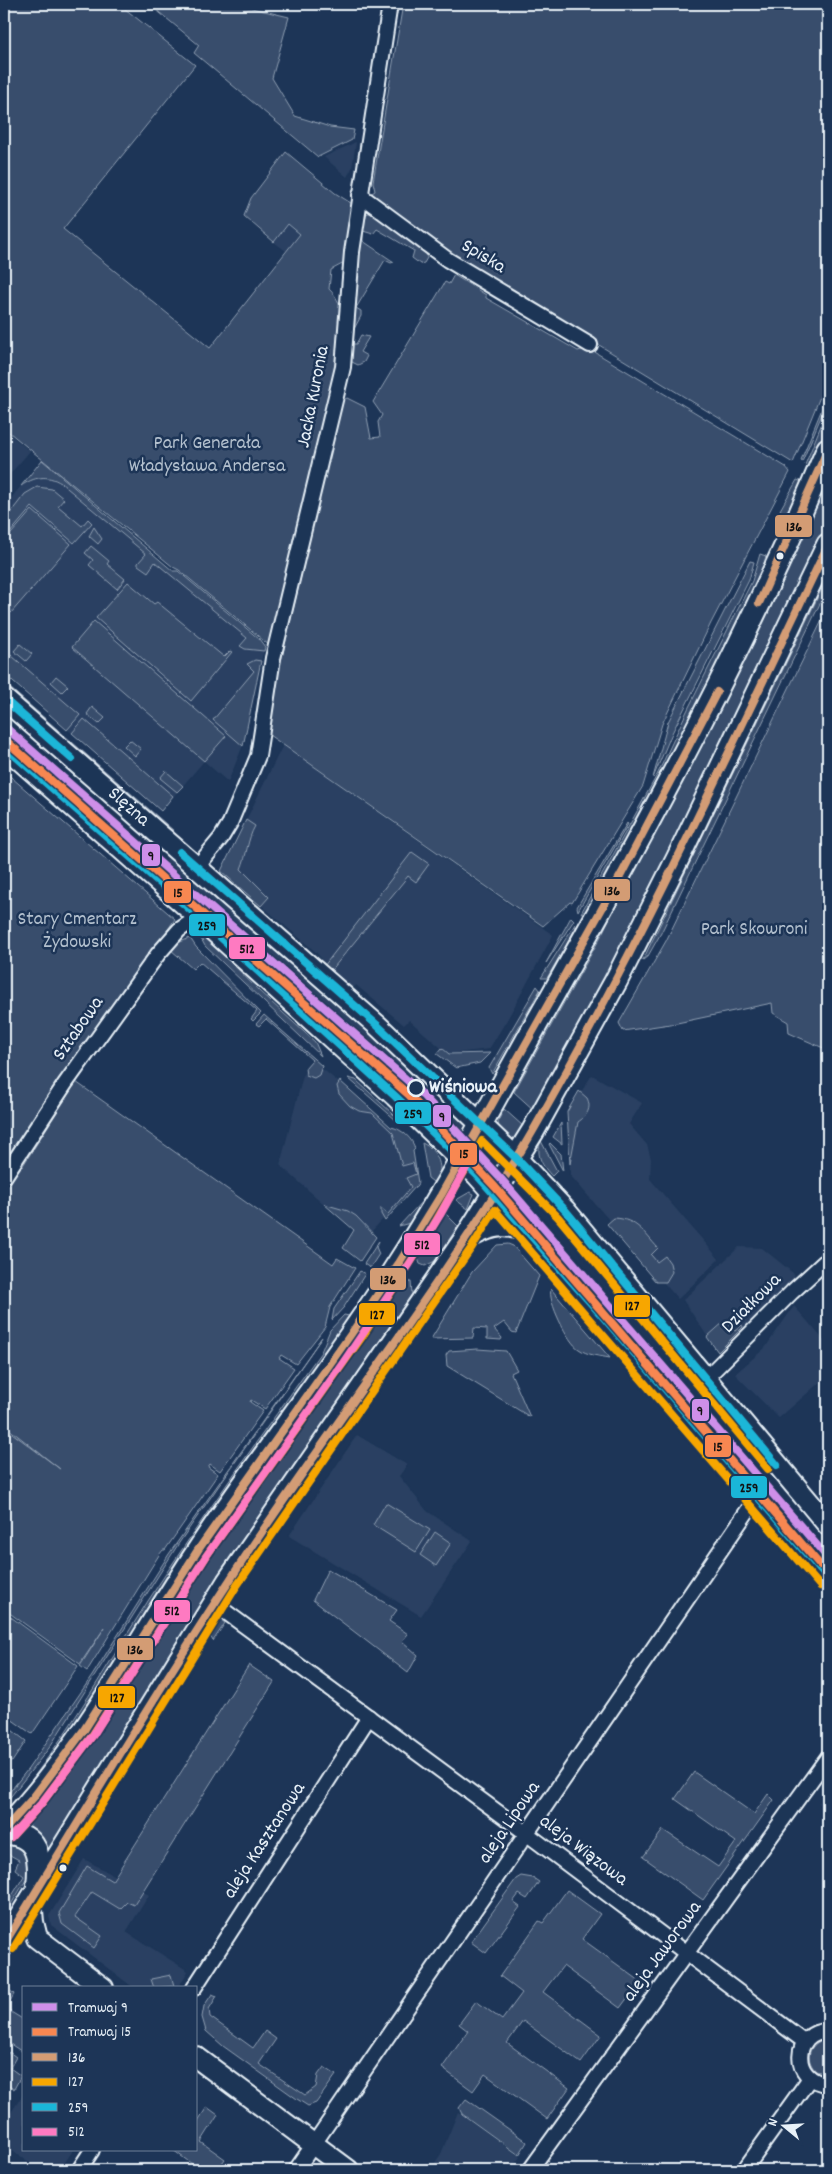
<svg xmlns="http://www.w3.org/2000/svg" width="832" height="2174" viewBox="0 0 832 2174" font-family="Dekko,sans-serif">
	<rect width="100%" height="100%" fill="#1d3557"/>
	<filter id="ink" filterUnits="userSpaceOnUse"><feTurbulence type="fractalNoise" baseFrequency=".02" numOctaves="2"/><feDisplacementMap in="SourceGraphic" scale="10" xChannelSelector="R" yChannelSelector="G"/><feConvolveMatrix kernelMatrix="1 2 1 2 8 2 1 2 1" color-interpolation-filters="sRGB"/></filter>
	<g filter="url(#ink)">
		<g fill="#2a4162">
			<polygon points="356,142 352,168 347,177 324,157"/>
			<polygon points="288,224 300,234 286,251 274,242"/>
			<polygon points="4,430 30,451 4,481"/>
			<polygon points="42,460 173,571 178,571 259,639 265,647 256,678 243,745 228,782 204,761 161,811 4,674 4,507"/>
			<polygon points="283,745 553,935 508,1018 489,1049 448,1054 409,1020 404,1025 356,985 352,990 330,972 317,953 221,871"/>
			<polygon points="169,857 337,1001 433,1089 424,1099 380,1057 161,866"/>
			<polygon points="312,1060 338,1082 337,1089 359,1111 372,1113 393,1133 402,1166 413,1163 416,1175 407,1181 412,1187 371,1232 356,1216 348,1211 324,1204 280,1165 305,1068"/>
			<polygon points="592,1075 642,1103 629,1124 647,1145 651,1159 650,1179 719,1259 678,1299 570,1175 569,1111"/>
			<polygon points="452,1105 469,1125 461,1140 455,1137 439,1121"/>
			<polygon points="739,1247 762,1248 793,1273 797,1280 718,1352 683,1300"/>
			<polygon points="794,1306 828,1345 828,1375 779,1418 735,1374 765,1348"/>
			<polygon points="357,1435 407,1465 399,1476 427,1511 472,1541 421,1616 289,1536"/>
			<polygon points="828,1789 828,1810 819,1803"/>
			<polygon points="84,1859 149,1895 126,1932 188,1971 178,1988 134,1988 51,1925 49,1916"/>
			<polygon points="24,2093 24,2150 73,2150 60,2170 41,2170 8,2148 4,2142 4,2123"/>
			<polygon points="458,2112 520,2157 510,2170 430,2170 441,2154"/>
		</g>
		<g fill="#374d6c" stroke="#909fb2">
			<path d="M4,4H119L195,65L63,229L210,348L300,234L288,224L274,242L244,216L251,198L286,152L335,193L354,205L347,255L344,263L331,270L329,289C348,307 342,332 339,355L270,646L179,570L173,567L4,428Z"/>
			<polygon points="149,4 235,4 289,17 272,78 295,116 330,127 354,130 352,140 318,157 194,53 199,45"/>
			<polygon points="403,4 828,4 828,377 793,463 451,255 387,207 372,193 375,191 373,182"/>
			<polygon points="368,213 373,213 426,252 427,258 424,263 420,264 412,258 414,251 377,229 373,234 363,231 363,241 394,262 391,263 385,260 356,308 361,311 361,316 354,329 353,344 356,344 361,335 369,337 360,352 367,356 364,362 358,365 350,361 354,277 362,217"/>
			<polygon points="454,275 486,295 486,298 578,351 588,348 786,467 790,472 711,623 662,724 643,786 572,903 570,902 543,926 269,735 273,696 342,401 347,398 365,407 371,438 380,437 378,422 382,415 373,402 445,282 449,284"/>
			<polygon points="828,394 828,400 802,462 801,460"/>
			<polygon points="828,408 828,428 811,470 805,465"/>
			<path d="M42,460L173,571H178L259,639L265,647L264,651L245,649L240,646L247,638L155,562L148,572L138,565V563L146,554L61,483C47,474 34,477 21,486Z"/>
			<polygon points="797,480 805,483 785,514 780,510"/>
			<polygon points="37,487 52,489 64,499 58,506 82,526 88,519 92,523 74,543 32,507 4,540 4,521 25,494"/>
			<polygon points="819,491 828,497 828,530 641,916 535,1111 514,1092 599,940"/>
			<polygon points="32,510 71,544 11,613 4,607 4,542"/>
			<polygon points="94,527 102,539 98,544 89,536"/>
			<polygon points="91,546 109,561 107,564 125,579 117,589 89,565 93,560 85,553"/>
			<polygon points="760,554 766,556 758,585 662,780 586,911 581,913 657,775 687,711 752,581"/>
			<polygon points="750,561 754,562 749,580 672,733 653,778 668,722"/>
			<polygon points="828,576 828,587 661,933 648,956 643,960"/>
			<polygon points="128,582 154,604 157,602 224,657 230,651 232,652 191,701 96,618"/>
			<polygon points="828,608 828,1050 789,1033 788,1022 773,1013 772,1003 677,1023 623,1031 619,1023 666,941"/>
			<polygon points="94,621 226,736 204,761 72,647"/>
			<polygon points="20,644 32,654 26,661 14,651"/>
			<polygon points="4,649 80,715 67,730 4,674"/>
			<polygon points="255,660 261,661 243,746 213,720 254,671 247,664"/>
			<polygon points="56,676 68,686 62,692 51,682"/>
			<polygon points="10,688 174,831 171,835 8,692"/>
			<polygon points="92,707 105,718 99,724 87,714"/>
			<polygon points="84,719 173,796 161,811 72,733"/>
			<polygon points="130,740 141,749 135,756 124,746"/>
			<polygon points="4,771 175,919 4,1166"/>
			<polygon points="166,771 183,786 177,792 160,778"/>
			<path d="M246,820L255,826C247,840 247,855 241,869L269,897L261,906L221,871Z"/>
			<polygon points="627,823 628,824 578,911 577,907"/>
			<polygon points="412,852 429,864 416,882 408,876 330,972 324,966"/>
			<path d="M161,866L380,1057L376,1061C360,1051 347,1036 332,1024C272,975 215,923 157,871Z"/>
			<polygon points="571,917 574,920 546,963"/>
			<polygon points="575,924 576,928 547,978 541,978"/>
			<polygon points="197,931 205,935 259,991 315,1042 321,1056 205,946"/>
			<polygon points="190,938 196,947 261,1013 253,1021 251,1019 257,1011 200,962 193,969 171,950 173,945"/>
			<polygon points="537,986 540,990 492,1074 489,1068"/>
			<polygon points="264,1015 322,1066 319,1075 314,1078 306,1075 305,1068 312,1060 266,1019 259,1026 256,1024"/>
			<polygon points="442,1048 449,1054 490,1053 480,1063 456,1068 437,1054"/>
			<polygon points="348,1078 356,1080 405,1125 397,1121"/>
			<path d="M340,1081L391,1127C402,1129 413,1139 415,1149L413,1151L418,1183L417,1185L385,1221L381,1214V1208L388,1214L411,1187L406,1178L416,1174L413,1163L402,1166L393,1133L372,1113L359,1111L350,1106L339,1094L337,1086Z"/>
			<polygon points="76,1082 333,1264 337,1258 355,1268 330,1307 325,1327 296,1364 281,1355 279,1358 294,1368 265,1409 251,1400 250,1402 263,1411 220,1471 210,1464 208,1467 218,1474 165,1550 163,1550 159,1555 87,1671 80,1666 105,1627 80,1664 4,1609 4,1427 60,1469 4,1425 4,1188 17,1167 22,1167"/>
			<path d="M579,1091L587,1098C592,1108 587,1116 578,1122L570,1164L567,1112Z"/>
			<polygon points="504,1109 524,1127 515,1138 510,1139 499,1129 498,1121"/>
			<polygon points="561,1123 562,1143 562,1144 553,1137"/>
			<path d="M541,1141L557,1171L552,1176C543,1167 535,1155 541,1141Z"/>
			<path d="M422,1143C439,1151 444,1168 437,1185L428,1178Z"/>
			<polygon points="550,1143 561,1154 563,1171 549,1144"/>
			<polygon points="470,1192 474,1194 468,1209 456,1200"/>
			<polygon points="425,1198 428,1200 410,1223 399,1226"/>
			<polygon points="324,1204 348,1211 356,1216 376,1237 360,1261 343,1248 354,1230"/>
			<polygon points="443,1211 458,1226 435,1261 425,1266 420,1264 417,1255"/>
			<path d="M614,1218C637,1219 644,1233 658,1248L651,1255L657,1262L665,1256L670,1263L672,1272L666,1282H656L607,1224Z"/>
			<polygon points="379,1241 376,1247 379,1254 370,1268 364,1264"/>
			<polygon points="508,1244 513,1246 539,1276 516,1333 512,1332 504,1322 494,1329 502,1338 501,1340 487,1339 487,1329 474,1328 473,1338 431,1339 472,1272 497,1245"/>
			<polygon points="360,1271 365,1274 344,1307 332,1320 334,1309"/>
			<polygon points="402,1280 411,1282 412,1294 371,1353 49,1855 20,1826 396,1283"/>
			<path d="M551,1289L610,1358C599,1356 587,1355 579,1349C568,1343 547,1300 551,1289Z"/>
			<path d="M344,1315L349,1316L342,1334L57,1755L4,1814C60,1749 102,1673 148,1601C203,1516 262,1434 321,1352L330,1330Z"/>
			<polygon points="725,1321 735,1331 742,1325 743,1327 718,1352 707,1337"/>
			<polygon points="322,1337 179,1543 49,1748 4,1805 4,1799 28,1769 92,1676 169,1554"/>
			<polygon points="477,1349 506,1351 517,1370 511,1373 530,1417 447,1366 446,1355 449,1351"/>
			<polygon points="386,1503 430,1530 416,1552 373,1525"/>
			<polygon points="435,1532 451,1543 436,1566 420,1555"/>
			<polygon points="328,1569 397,1610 389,1621 408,1634 402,1641 418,1655 408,1673 313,1600"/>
			<polygon points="4,1612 78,1666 32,1734 4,1714"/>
			<polygon points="221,1620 225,1623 213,1641 209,1634 215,1621"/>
			<polygon points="249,1665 274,1682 134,1905 127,1902 120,1909 92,1892 75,1917 102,1936 94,1948 62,1924 59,1913 87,1866 112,1881"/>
			<polygon points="4,1724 26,1741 12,1762 4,1757"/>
			<polygon points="694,1772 754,1814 768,1794 774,1800 703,1900 643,1857 663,1830 718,1867 736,1842 675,1799"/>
			<polygon points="4,1844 22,1845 32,1870 4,1916 4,1909 24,1876 15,1869 19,1860 8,1854 4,1860"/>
			<polygon points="521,1876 533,1878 539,1882 527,1899 519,1894 513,1902 520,1907 486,1953 471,1942 516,1879"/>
			<polygon points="567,1890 600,1914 582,1939 640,1981 620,2008 563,1966 543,1992 601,2035 581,2063 523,2021 507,2043 569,2088 547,2119 485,2074 473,2091 442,2068 468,2031 459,2024 476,2001 502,2020 522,1993 500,1976 539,1921 543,1923"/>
			<polygon points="171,1975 174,1986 154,1988 151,1979"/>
			<polygon points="8,1989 14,1994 6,2009 24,2020 24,2046 21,2051 4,2040 4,1995"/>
			<polygon points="212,1994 217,1996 209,2009 210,2017 253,2048 265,2031 276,2039 259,2064 305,2095 316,2087 318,2075 324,2067 336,2075 316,2103 308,2106 297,2099 223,2046 206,2031 202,2017 204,2006"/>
			<path d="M820,2041H828V2074L816,2071C806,2061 807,2048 820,2041Z"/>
			<polygon points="9,2052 16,2057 10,2068 21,2076 14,2089 4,2083 4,2060"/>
			<polygon points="466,2099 527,2142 519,2155 462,2114 459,2108"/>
			<polygon points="207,2107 218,2115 201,2142 225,2159 217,2170 188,2170 192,2164 173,2150 196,2150 196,2124"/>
		</g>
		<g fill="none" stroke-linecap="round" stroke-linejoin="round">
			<defs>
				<g id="street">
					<polyline points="360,195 448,260 590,345"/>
					<polyline points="197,867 221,838 230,823 258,756 273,658 343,367 352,252 390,4"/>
					<polyline points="4,1177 65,1084 158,954 179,930 188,924 202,921"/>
					<polyline points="706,1378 792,1292 828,1259"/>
					<polyline points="215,1604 526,1833 805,2042"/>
					<polyline points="194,1988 369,1717"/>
					<path d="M828,2031C792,2030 790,2082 828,2084"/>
					<polyline points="79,2170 92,2150"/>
					<polyline points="296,2170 757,1497"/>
					<polyline points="530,2170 828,1757"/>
					<polyline points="744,2170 810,2078"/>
				</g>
				<g id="secondary">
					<path id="s1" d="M4,699L377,1025L516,1158L565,1210L828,1525"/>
					<polyline points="4,746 194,913 395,1096 477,1175 605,1319 828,1579"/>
					<path d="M464,1241C486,1227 503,1221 527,1232"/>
					<polyline points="31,1899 33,1922 37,1938 103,1988"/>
					<polyline points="196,2057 348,2170"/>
				</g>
				<g id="primary">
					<path d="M4,1830C84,1748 135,1646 198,1551C260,1457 332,1368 393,1272C449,1186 496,1095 547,1005C649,824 748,641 828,449"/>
					<path d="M4,1833C39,1833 41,1859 38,1886"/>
					<polyline points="4,1944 228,1582 464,1241 533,1131 616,981 678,858 828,545"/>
				</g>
			</defs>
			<use href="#street" stroke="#e8f1f8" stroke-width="18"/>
			<use href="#secondary" stroke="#e8f1f8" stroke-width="24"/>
			<use href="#primary" stroke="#e8f1f8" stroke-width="26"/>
			<use href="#street" stroke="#1d3557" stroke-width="14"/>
			<use href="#secondary" stroke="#1d3557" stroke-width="20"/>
			<use href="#primary" stroke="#1d3557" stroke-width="22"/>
			<defs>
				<g id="bus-1">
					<polyline points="759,603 828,449"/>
					<polyline points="4,1830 33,1798 84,1730 198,1550 351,1334 399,1263 441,1195 622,873 717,692"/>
					<path d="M4,1944C78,1824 150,1701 228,1583C327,1430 443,1287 534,1129C643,940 734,741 828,545"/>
				</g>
				<g id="bus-2">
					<polyline points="11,1837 41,1804 92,1736 207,1555 362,1337 425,1240 482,1141 558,1217 768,1469"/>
					<polyline points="13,1949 236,1587 472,1247 495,1210 820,1586"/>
				</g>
				<g id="bus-3">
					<polyline points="4,699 72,759"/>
					<polyline points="4,746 194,913 395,1096 477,1175 605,1319 828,1579"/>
					<polyline points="180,852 377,1025 516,1158 565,1210 777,1465"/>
				</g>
				<path id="bus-4" d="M11,738C165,874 319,1011 468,1152L471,1159L440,1215L409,1265L343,1363L207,1555L93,1735L41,1804L11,1837"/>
			</defs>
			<use href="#bus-1" stroke="#1d3557" stroke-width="11"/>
			<use href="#bus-2" stroke="#1d3557" stroke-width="11"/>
			<use href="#bus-3" stroke="#1d3557" stroke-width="11"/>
			<use href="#bus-4" stroke="#1d3557" stroke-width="11"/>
			<use href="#bus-1" stroke="#d39c74" stroke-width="8"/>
			<use href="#bus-2" stroke="#f7a600" stroke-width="8"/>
			<use href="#bus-3" stroke="#1ab6d8" stroke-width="8"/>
			<use href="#bus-4" stroke="#fe7ac1" stroke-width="8"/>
			<defs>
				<polyline id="tram-1" points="4,726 416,1088 502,1180 828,1558"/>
				<polyline id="tram-2" points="4,739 409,1095 495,1187 820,1565"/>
			</defs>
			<use href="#tram-1" stroke="#1d3557" stroke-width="11"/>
			<use href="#tram-2" stroke="#1d3557" stroke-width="11"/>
			<use href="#tram-1" stroke="#ce8fe9" stroke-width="8"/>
			<use href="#tram-2" stroke="#f88751" stroke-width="8"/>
		</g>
	</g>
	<g fill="#e8f1f8" stroke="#1d3557" stroke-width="2">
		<circle cx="780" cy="556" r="4.5"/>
		<circle cx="63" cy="1868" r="4.5"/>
	</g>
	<circle fill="#1d3557" stroke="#e8f1f8" stroke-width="2.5" cx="416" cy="1088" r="8"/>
	<g text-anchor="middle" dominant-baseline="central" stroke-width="5" stroke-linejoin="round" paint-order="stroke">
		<g font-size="20" fill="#e8f1f8" stroke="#1d3557">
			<text transform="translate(483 257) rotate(31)">Spiska</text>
			<text transform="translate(314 397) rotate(-79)">Jacka Kuronia</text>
			<text stroke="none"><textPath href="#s1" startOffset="165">Ślężna</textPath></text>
			<text transform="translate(79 1029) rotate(-55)">Sztabowa</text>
			<text transform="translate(752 1304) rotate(-45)">Działkowa</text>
			<text transform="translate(510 1823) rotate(-56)">aleja Lipowa</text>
			<text transform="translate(265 1841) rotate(-57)">aleja Kasztanowa</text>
			<text transform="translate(583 1851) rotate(37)">aleja Wiązowa</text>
			<text transform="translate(663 1952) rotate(-54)">aleja Jaworowa</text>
		</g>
		<g font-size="20" fill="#b3c0ce" stroke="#1d3557">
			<text x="207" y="444">Park Generała<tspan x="207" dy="23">Władysława Andersa</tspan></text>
			<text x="77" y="920">Stary Cmentarz<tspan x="77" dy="23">Żydowski</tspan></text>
			<text x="754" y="930">Park Skowroni</text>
		</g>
		<g font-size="20" font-weight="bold" fill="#e8f1f8" stroke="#1d3557" text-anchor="start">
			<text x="429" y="1088">Wiśniowa</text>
		</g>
	</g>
	<g stroke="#1d3557" stroke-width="2">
		<rect x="774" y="514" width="39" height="24" rx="5" fill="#d39c74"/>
		<rect x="141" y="843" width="20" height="24" rx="5" fill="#ce8fe9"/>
		<rect x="593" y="878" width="38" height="24" rx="5" fill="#d39c74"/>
		<rect x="163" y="880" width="29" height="24" rx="5" fill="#f88751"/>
		<rect x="188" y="913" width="38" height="24" rx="5" fill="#1ab6d8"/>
		<rect x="228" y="936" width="38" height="24" rx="5" fill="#fe7ac1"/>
		<rect x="394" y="1101" width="38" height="24" rx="5" fill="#1ab6d8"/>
		<rect x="432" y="1104" width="20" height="24" rx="5" fill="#ce8fe9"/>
		<rect x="449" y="1142" width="29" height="24" rx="5" fill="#f88751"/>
		<rect x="403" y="1232" width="38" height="24" rx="5" fill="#fe7ac1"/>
		<rect x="369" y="1267" width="38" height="24" rx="5" fill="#d39c74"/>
		<rect x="613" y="1294" width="38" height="24" rx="5" fill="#f7a600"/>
		<rect x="358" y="1302" width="38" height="24" rx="5" fill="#f7a600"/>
		<rect x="691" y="1398" width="19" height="24" rx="5" fill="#ce8fe9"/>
		<rect x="704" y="1434" width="28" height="24" rx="5" fill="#f88751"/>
		<rect x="730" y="1475" width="38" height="24" rx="5" fill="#1ab6d8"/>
		<rect x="153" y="1599" width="38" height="24" rx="5" fill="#fe7ac1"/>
		<rect x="116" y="1637" width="38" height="24" rx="5" fill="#d39c74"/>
		<rect x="97" y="1685" width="39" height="24" rx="5" fill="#f7a600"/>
	</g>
	<g font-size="14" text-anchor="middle" font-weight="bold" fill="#111">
		<text x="794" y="531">136</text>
		<text x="151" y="860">9</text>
		<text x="612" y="895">136</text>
		<text x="178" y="897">15</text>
		<text x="207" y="930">259</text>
		<text x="247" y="953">512</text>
		<text x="413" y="1118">259</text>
		<text x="442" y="1121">9</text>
		<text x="464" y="1158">15</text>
		<text x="422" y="1249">512</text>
		<text x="388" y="1284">136</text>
		<text x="632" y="1310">127</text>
		<text x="377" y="1319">127</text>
		<text x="700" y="1415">9</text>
		<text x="718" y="1451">15</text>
		<text x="749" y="1492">259</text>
		<text x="172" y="1615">512</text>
		<text x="135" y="1654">136</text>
		<text x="117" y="1702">127</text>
	</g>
	<rect width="832" height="2174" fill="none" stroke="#1d3557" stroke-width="20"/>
	<rect x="10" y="10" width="812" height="2154" fill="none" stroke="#e8f1f8" stroke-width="2" filter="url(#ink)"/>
	<rect x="22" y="1986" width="175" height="165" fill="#1d3557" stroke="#6e8097"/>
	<rect x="32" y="2003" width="25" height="8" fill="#ce8fe9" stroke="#6e8097"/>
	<text x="68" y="2012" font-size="15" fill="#e8f1f8">Tramwaj 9</text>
	<rect x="32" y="2028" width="25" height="8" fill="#f88751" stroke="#6e8097"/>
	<text x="68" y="2036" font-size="15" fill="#e8f1f8">Tramwaj 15</text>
	<rect x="32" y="2053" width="25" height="8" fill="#d39c74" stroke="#6e8097"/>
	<text x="68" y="2062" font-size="15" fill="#e8f1f8">136</text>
	<rect x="32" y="2078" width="25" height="8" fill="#f7a600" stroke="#6e8097"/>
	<text x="68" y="2086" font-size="15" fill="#e8f1f8">127</text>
	<rect x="32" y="2103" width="25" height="8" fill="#1ab6d8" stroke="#6e8097"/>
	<text x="68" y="2112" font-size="15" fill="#e8f1f8">259</text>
	<rect x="32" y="2128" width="25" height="8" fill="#fe7ac1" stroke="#6e8097"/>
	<text x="68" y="2136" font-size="15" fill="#e8f1f8">512</text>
	<g transform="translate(784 2126) rotate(288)" stroke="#1d3557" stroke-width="4" paint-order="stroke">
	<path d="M0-4L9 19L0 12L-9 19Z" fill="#e8f1f8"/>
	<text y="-8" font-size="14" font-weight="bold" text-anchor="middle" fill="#e8f1f8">N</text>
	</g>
</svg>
